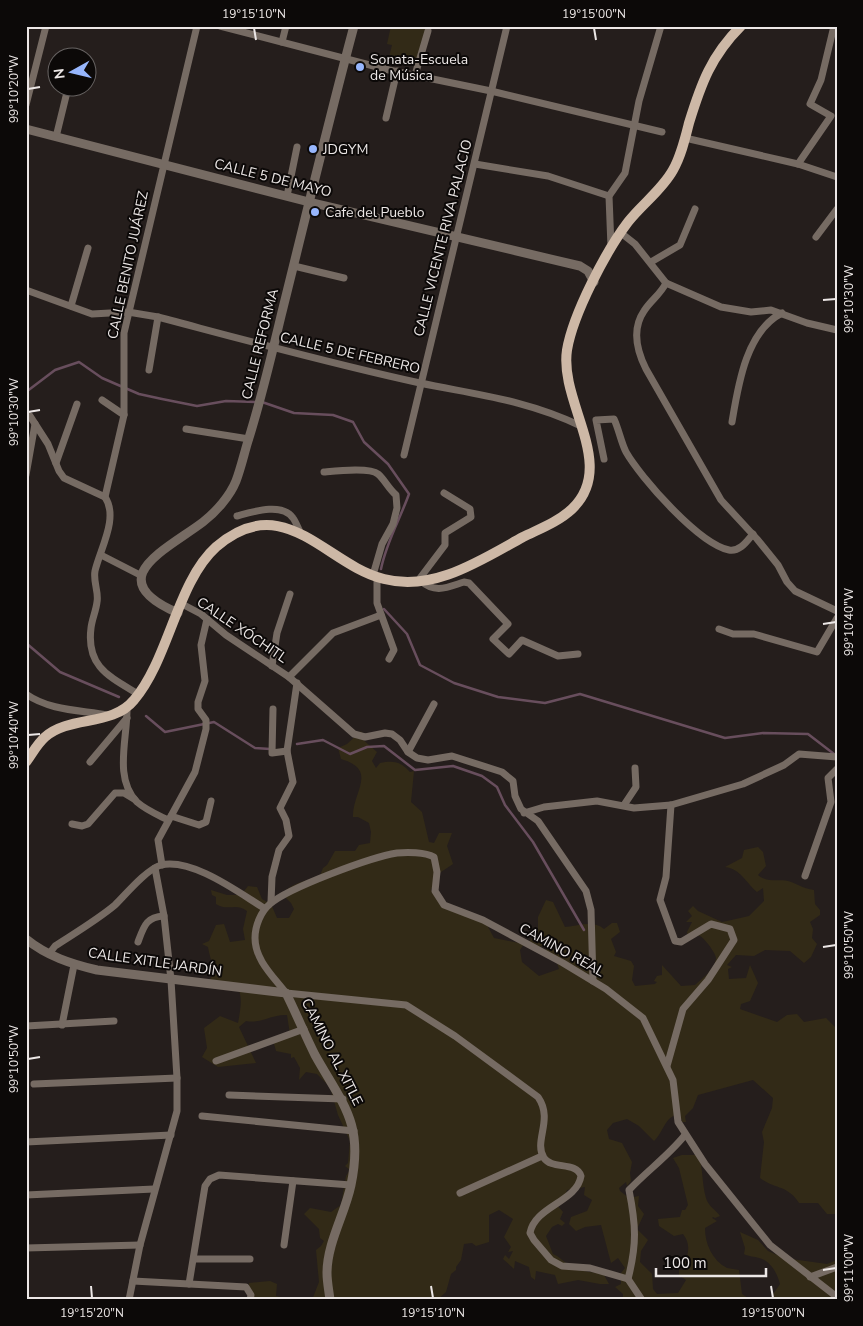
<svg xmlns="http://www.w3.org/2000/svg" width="863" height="1326" viewBox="0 0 863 1326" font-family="'Nunito Sans',sans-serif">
	<rect width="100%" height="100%" fill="#251e1c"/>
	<g fill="#322a17">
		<polygon points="391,26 428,27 418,64 389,57 392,45 387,44"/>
		<path d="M361,731L364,735L361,738L377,752L372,761L376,768L380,763C394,760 401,762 410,772L414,771L411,802L422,812L429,842L434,843L439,833H452L447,846L453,864L438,874L431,890L440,902L487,925L494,938L524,944L520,950L522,962L539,976L559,969L557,963L545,950L548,947L526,945L538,931V917L546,900L553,902L565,927C579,926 593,920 604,929L612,923H617L620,932L611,939L616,952L614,956L631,961L634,966L632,980L635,986L655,984L657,982L654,981L657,976L662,975V965L681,986L695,985C703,978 714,970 716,959C717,954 704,938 700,936C697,935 692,936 688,937L687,932L692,922H686L692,916L688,911L693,906L698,911L722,922L727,921L749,916L764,901L763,888L757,892C746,883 741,869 725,867L742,858L744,850L758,847L763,852L766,866L758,875C767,883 777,879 788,881C794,882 803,889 814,890L815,904L820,910V915L810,922L813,929L812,938L817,944L811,957L804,963L790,951L765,950L754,956L736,955L727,965L732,967L728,969L729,979L746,978L750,965L758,983L750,1001L741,1004L740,1009L777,1022L787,1015L797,1014L804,1022L826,1018L837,1029V1214H827L818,1203H799C788,1185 775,1189 760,1178L764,1142L762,1132L772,1108L773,1098L753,1080L698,1095L693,1108L685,1116L686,1122H682L680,1114C664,1116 664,1132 654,1141L639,1126L627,1119L613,1123L607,1130L609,1139L622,1143L632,1162L630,1173L631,1181L627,1186L626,1182L619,1188L620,1191L629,1198L639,1196L638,1206L644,1214L637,1229L648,1240L641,1251L640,1262L652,1274L653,1289L657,1294L678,1293L686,1280L679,1275V1270H684C686,1256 693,1247 683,1234L674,1236L659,1226L658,1219L680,1217L682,1210H685L688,1205L679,1168L673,1158L682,1155H699C703,1170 702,1184 706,1198C708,1206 716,1210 720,1216L715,1218L713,1217L712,1218L717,1221L705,1228C705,1244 712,1260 727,1268C731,1269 735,1269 739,1270L742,1294L751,1300L770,1299L780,1284C778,1276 772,1261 759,1258C754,1256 749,1257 744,1254L745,1248L740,1232L758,1240L768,1251L784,1258L827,1264L837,1260V1300H623V1294L615,1287L621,1284V1273L625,1268L618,1258L611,1263L601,1225L585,1227L576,1231L569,1224L571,1217L587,1211L592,1200L584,1195L585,1187L567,1190L565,1196L557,1205L563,1212L560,1219L565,1223L562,1226L558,1224L552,1227L546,1236L553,1254C560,1257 564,1262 570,1266C579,1271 592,1273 603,1273L609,1284H600L578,1280L558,1284L555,1275L536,1271L535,1280L531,1277L529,1267L515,1261L514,1269L503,1259L505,1255L509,1259L513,1251L508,1252L511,1247L504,1237L513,1219L499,1210L489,1215V1242L476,1246L472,1243L464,1244L461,1260L456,1267V1270L451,1274L446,1292L437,1300H312L319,1282L316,1250L321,1246L324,1241L320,1238L319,1229L304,1214L310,1208L331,1212L341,1205L346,1176L350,1170L345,1166L348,1163L350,1141L338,1115L330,1087L317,1074L306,1072L299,1080L300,1068L294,1057L291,1058V1054L276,1051L273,1040L290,1034L287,1015C272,1014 261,1024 246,1021L239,1027L256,1063L218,1067L202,1057L207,1048L204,1028L220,1016L238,1023C244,992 243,978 208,983C217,971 210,960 208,947L202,944L209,941L216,925L224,924L230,942L245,940L243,929L247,911C235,902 229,912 216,904V897L212,895L211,890L227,895H241L248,886L257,887L262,899L271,904L277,918H289L294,909L291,903L282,894C291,883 306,880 319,878L323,868L327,865L335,851H355L359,845L370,843L371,832L369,823L358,817H353C352,792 379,770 341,759L338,748L347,744Z"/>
		<polygon points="270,1281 277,1284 276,1296 294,1300 248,1300 249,1283"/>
	</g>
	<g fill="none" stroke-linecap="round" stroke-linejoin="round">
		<g stroke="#684e5d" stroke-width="2.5">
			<polyline points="26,392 55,370 79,362 102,378 139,394 162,399 197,406 226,401 257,402"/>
			<path d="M262,402L294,413L333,415L353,422L364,442L388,464L409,494C400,519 386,543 381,569"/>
			<polyline points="384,609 407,634 420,665 454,683 498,697 545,703 580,694 725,738 763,733 808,734 834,754"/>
			<polyline points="26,643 60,672 119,697"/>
			<polyline points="146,716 165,732 214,722 255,748 270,749"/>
			<polyline points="297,744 323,740 350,754 367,747 384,746 415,770 453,766 482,776 497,787 505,805 533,842 584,930"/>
		</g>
		<g stroke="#766b63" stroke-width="7">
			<polyline points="220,26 389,70 491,91 662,132"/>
			<polyline points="282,42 286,26"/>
			<polyline points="415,75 428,31"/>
			<polyline points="26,105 46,26"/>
			<polyline points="386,118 397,71"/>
			<polyline points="56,137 68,88"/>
			<polyline points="685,138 798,164 837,177"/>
			<polyline points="475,164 548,176 609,196"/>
			<polyline points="798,164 831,116 810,104 821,80 834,26"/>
			<polyline points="287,196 297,147"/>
			<polyline points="621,233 635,244 666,283 721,307 751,312 771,310 807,323 837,330"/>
			<polyline points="816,237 837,209"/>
			<polyline points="611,247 609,196 625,173 639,101 661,26"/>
			<polyline points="651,262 680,245 695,209"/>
			<polyline points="294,266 344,278"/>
			<path d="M666,283C660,295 651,300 644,311C631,330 637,351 646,369L721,500L757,539L778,565L787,582L795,591L837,611"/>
			<path d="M26,290L92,314L128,312L158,317C245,340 332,364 420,383C478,395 527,400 581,426"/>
			<polyline points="71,306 88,248"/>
			<polyline points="149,370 158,317"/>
			<polyline points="102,400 124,415"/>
			<polyline points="26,414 30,416 48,444 59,471 64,478 105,497"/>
			<path d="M732,422C738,386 746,331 782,313"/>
			<polyline points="186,429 249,439"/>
			<polyline points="404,455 507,26"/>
			<path d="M604,459L596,420L614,419C619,430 621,442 626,452C641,478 699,544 729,550C740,552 747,541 753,534"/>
			<polyline points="56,463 77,404"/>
			<path d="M324,472C335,471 370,467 378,474C385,480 388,488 396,495L397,508L393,524L382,544L373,575"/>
			<polyline points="26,475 35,424"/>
			<path d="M237,516C252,512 282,502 293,518C296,522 298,528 300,532"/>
			<polyline points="101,555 142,576"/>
			<polyline points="377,577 377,603 394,650 389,659"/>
			<path d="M421,581C435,594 448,587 464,582L469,583L508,624L493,639L509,654L522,640L558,656L578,654"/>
			<polyline points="417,582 445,545 445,533 471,517 470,509 444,493"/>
			<polyline points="182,604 201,614 226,635 289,677 354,734 365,737 385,733 392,734 400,740 408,752 417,758 428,760 452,756 502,772 513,781 515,796 521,809 538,821 586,891 591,910 593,981"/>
			<polyline points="719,629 733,634 754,634 817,652 837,618"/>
			<polyline points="272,666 277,633 290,594"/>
			<polyline points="289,677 333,633 381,615"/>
			<path d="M26,694C50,711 81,710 108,715"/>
			<path d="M138,694C110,677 86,667 91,628C92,619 96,611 97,602C99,592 93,582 95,571C100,549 119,518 105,497L124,415V333L197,26"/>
			<path d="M127,707C128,737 113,778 137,802C146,810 158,815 168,820"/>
			<polyline points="273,709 272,753 287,751"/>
			<polyline points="408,752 434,704"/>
			<polyline points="90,762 127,718"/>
			<polyline points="624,805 636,787 635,768"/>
			<polyline points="524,813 544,807 597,801 634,808 671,805 743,784 784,765 799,754 837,757"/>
			<polyline points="171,816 199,825 206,822 211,801"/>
			<polyline points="72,824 82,826 88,824 115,793 124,793 134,799"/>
			<polyline points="162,865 158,840 195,772 206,729 206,720 198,709 198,702 205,681 201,645 207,619"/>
			<polyline points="805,876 831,802 828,778 837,769"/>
			<polyline points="271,902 272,877 279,850 289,836 286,820 280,808 293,782 287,751 297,683"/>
			<path d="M138,942C144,926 146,917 164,916"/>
			<path d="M49,954L55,946C75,933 97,920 115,905C126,894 147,869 161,865C193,858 239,893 264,908"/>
			<polyline points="62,1025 74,965"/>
			<polyline points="26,1026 114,1021"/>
			<polyline points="216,1061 304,1029"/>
			<polyline points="667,1066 683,1009 708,980 734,940 730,929 711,924 681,942 675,941 660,900 666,877 671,805"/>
			<polyline points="34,1084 177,1078"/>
			<polyline points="229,1095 343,1099"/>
			<polyline points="202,1116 354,1131"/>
			<polyline points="26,1142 171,1135"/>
			<polyline points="460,1193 542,1156"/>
			<polyline points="26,1195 154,1189"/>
			<polyline points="284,1245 293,1181"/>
			<polyline points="26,1248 140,1245"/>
			<polyline points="194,1259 250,1259"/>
			<polyline points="810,1277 837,1267"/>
			<path d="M628,1279C637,1244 636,1225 629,1190C648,1170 668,1156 685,1135"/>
			<polyline points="133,1281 246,1287 251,1295 250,1300"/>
			<polyline points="189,1284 205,1186 210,1179 219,1175 351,1185"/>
			<polyline points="129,1300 140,1245 177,1111 177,1078 171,980 164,916 155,868"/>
			<path d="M642,1300L628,1279L590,1268L562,1266L551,1260L534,1240L530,1233C535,1206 577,1202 581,1176C576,1161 552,1170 544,1158C533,1141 554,1120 538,1097L455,1036L406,1005L286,993C273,976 255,960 255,938C255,926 261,911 270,904C288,888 371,857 397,853C407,852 425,852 434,857L437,872L435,891L444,905L483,920L563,963L606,989L643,1018L673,1080L678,1122L705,1164L770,1245L837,1297"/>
		</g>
		<g stroke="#766b63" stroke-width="9">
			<polyline points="26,129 309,202 580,266 588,271 594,282"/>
			<path d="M178,613C99,579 166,550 203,522C216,512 230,496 236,481C241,468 244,454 248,441C261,400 271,358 281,316C305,220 328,123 354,26"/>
			<path d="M26,939C47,956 71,964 97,970L286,993C296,1013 305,1035 315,1055C343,1105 364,1123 351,1185C345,1214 327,1243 327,1273C327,1282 329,1291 330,1300"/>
		</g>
		<path stroke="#cdb8a6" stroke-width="10" d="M26,762C32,754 37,744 45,737C70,715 112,727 134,700C169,659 177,582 216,547C284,488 326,565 384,579C434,592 481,560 523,537C539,529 558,522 572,509C618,465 559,403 567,350C573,314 606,251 628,222C642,204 662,190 673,170C681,156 685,139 689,123C701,84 711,56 741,26"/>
	</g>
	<path fill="none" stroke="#ece7e6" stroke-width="2" d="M254,28L256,40M594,28L596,40M28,89L40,87M823,300L836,299M28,412L40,410M823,624L836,622M28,735L40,734M823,947L836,945M28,1059L40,1057M823,1270L836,1268M91,1286L92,1298M431,1286L433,1298M771,1286L773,1298"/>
	<g fill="#97b6fd" stroke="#0c0908" stroke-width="2">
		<circle cx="360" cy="67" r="5"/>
		<circle cx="313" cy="149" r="5"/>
		<circle cx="315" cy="212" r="5"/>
	</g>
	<g text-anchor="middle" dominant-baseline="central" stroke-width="4" stroke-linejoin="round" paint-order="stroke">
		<g font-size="14" fill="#ece7e6" stroke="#0c0908" text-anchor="start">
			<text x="370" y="59">Sonata-Escuela<tspan x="370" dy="16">de Música</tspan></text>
			<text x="323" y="149">JDGYM</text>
			<text x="325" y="212">Cafe del Pueblo</text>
		</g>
		<g font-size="14" fill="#ece7e6" stroke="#0c0908">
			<text transform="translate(273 178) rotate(14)">CALLE 5 DE MAYO</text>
			<text transform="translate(443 238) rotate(-76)">CALLE VICENTE RIVA PALACIO</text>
			<text transform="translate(128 265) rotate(-78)">CALLE BENITO JUÁREZ</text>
			<text transform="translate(260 344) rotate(-76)">CALLE REFORMA</text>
			<text transform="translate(350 353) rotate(13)">CALLE 5 DE FEBRERO</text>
			<text transform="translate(242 630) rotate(34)">CALLE XÓCHITL</text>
			<text transform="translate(562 950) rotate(29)">CAMINO REAL</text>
			<text transform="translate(155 962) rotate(8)">CALLE XITLE JARDÍN</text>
			<text transform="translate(332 1052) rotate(63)">CAMINO AL XITLE</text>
		</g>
	</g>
	<rect width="863" height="1326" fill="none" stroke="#0c0908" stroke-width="55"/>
	<g transform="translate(72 72) rotate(262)"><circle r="24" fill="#0c0908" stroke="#666261"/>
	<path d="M0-4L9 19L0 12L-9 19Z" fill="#97b6fd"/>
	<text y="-8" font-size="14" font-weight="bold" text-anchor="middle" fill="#ece7e6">N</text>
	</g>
	<path d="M656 1268v8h110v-8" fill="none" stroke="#ece7e6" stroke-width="2.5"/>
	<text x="663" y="1268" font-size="15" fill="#ece7e6" stroke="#0c0908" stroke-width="4" paint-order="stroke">100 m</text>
	<rect x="28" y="28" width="808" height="1270" fill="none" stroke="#ece7e6" stroke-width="2"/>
	<g font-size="12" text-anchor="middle" fill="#ece7e6">
		<text x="254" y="18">19°15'10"N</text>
		<text x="594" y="18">19°15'00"N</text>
		<text transform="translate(14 89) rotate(-90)" y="4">99°10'20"W</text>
		<text transform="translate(849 299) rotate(-90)" y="4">99°10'30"W</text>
		<text transform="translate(14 412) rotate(-90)" y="4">99°10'30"W</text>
		<text transform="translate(849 622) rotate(-90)" y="4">99°10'40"W</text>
		<text transform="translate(14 735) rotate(-90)" y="4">99°10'40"W</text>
		<text transform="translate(849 945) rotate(-90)" y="4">99°10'50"W</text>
		<text transform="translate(14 1059) rotate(-90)" y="4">99°10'50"W</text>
		<text transform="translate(849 1268) rotate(-90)" y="4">99°11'00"W</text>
		<text x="92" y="1317">19°15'20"N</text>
		<text x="433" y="1317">19°15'10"N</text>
		<text x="773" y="1317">19°15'00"N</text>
	</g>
</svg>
